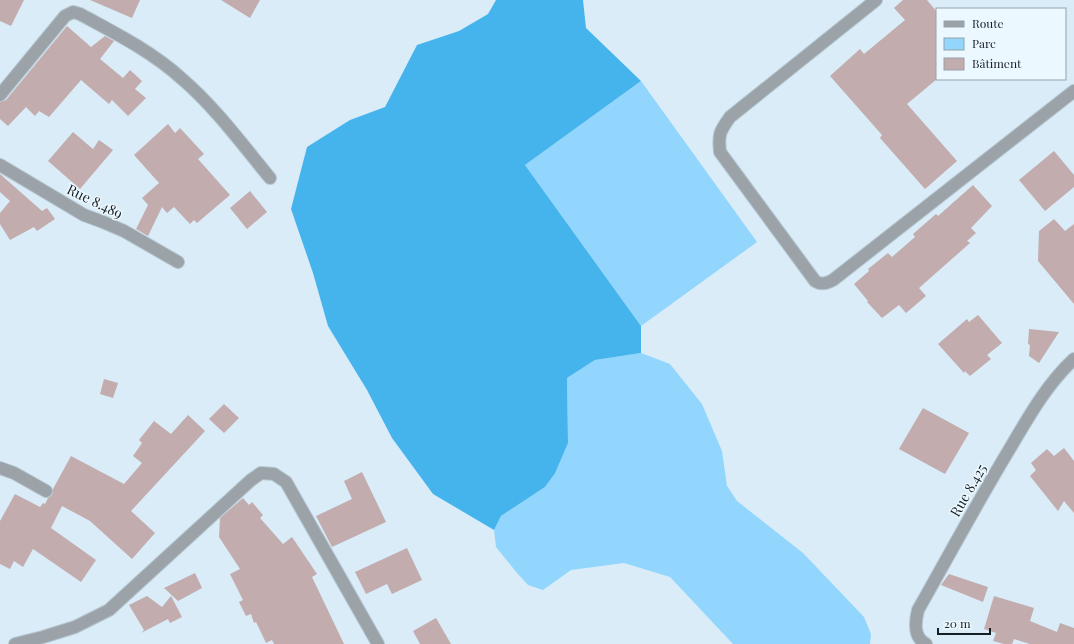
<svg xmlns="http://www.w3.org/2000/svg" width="1074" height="644" viewBox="0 0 1074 644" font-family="'Playfair Display',serif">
	<rect width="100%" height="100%" fill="#d9ecf8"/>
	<g fill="#92d6fd">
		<polygon points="641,81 757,242 641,326 525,165"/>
		<polygon points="641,353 670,364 702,404 722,451 727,486 737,501 803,553 864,617 871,634 870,644 733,644 670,577 624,563 571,570 543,590 528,585 517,573 496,547 494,530 501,516 545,487 568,443 567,378 595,360"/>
	</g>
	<polygon fill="#46b4ec" points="496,0 583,0 586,28 641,81 525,165 641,326 641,353 595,360 567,378 568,443 555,473 545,487 501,516 494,530 433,494 392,438 367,390 328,326 313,273 291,209 307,147 350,120 385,107 417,45 459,31 488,14"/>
	<g fill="#c2acae">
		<polygon points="0,0 24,0 11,26 0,21"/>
		<polygon points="90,0 140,0 132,18"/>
		<polygon points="221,0 260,0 250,18"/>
		<polygon points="903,0 927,0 937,12 937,79 907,104 957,161 925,189 880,138 882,135 830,76 860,49 864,54 905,20 894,8"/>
		<polygon points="67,26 91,47 105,36 114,41 100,59 123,78 130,70 142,81 135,89 146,98 128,116 112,100 109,104 81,80 49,117 39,111 35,116 26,107 8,126 0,119 0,102 6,100"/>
		<polygon points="168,124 175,133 180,128 204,154 198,159 230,195 197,223 194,220 190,224 174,207 167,213 162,207 148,236 136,229 148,205 142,198 159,183 134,155"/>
		<polygon points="73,132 93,149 99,140 113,150 80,189 48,161"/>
		<polygon points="1054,151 1074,175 1074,187 1045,211 1019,180"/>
		<polygon points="0,174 42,211 47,208 55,219 37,231 34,227 10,240 0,224 0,213 10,201 0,192"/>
		<polygon points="973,185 992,206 971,228 976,233 967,241 970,243 919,288 926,296 906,313 899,305 882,318 867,302 868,301 854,284 869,271 868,269 888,253 892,257 915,237 913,234 936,214 938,216"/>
		<polygon points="250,191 267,212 247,229 230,208"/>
		<polygon points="1054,219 1065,231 1074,224 1074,304 1038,261 1039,231"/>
		<polygon points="978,315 1002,343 987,355 991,359 970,376 965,371 964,373 938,344 967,319 969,322"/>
		<polygon points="1029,329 1059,332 1039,363 1029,356 1030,345 1028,344"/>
		<polygon points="104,379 118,383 113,398 100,394"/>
		<polygon points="224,404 239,418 224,433 209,419"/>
		<polygon points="923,408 969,433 945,474 899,449"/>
		<polygon points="188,415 205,431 131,511 155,533 132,559 90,521 62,506 51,528 96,560 81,582 33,549 23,567 14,561 10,569 0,564 0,521 15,494 40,507 43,503 45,504 48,498 52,495 53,489 71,456 124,484 142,463 133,456 142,443 139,440 154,421 171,434"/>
		<polygon points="1064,448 1074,461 1074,513 1064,501 1058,511 1030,476 1036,470 1031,463 1047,449 1054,456"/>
		<polygon points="362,472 386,522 332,547 316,516 352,499 344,481"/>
		<polygon points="243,498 249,505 252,502 263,515 260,518 283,544 292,537 317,574 312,577 344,644 274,644 272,640 266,643 256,622 254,623 251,614 246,616 239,602 243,600 230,574 240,569 219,537 220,518"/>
		<polygon points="407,548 422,580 392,594 387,584 366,594 355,572"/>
		<polygon points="195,573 202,588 178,601 164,588"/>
		<polygon points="949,574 988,587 983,602 941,585"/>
		<polygon points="147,596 162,607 171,596 182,617 170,623 168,619 141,633 144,630 129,605"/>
		<polygon points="994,596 1034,608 1030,621 1057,632 1060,623 1074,628 1074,644 1030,644 1014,639 1012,644 1004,644 993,641 996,633 984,629"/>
		<polygon points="436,618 451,644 420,644 413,631"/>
	</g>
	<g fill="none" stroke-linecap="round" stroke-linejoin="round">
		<defs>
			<g id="minor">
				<path d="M876,0L730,117C720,131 718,134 720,152L815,281C821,285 826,284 833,280L1074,91"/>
				<path d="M0,95L65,16L73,12L80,14C115,33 151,51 181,78C215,107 242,144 270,178"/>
				<polyline points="0,165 84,215 103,222 124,231 178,262"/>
				<polyline points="0,468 14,473 46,491"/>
				<polyline points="15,644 43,637 75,627 109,610 251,480 261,473 274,474 286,482 378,644"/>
				<path d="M926,644C913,637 915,622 918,610C948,557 977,503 1009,450C1028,418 1046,385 1074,359"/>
			</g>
		</defs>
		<use href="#minor" stroke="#b6c7d1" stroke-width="14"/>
		<use href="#minor" stroke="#9ba3a8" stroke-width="12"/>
	</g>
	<g text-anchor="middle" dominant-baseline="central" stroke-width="3" stroke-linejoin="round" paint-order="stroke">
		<g font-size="14" fill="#171e22" stroke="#ecf8ff">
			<text transform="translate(95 201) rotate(26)">Rue 8.489</text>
			<text transform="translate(968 490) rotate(-60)">Rue 8.425</text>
		</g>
	</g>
	<rect x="936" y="8" width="130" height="72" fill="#ecf8ff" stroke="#97a1a7"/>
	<rect x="944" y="21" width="20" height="6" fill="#9ba3a8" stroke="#97a1a7"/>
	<text x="972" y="28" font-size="12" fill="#171e22">Route</text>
	<rect x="944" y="38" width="20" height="12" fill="#92d6fd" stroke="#97a1a7"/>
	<text x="972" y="48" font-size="12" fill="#171e22">Parc</text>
	<rect x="944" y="58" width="20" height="12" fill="#c2acae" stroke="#97a1a7"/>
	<text x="972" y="68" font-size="12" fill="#171e22">Bâtiment</text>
	<path d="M938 628v6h52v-6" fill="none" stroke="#171e22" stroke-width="2"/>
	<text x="944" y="628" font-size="12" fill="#171e22" stroke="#ecf8ff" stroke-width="3" paint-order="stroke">20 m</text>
</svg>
